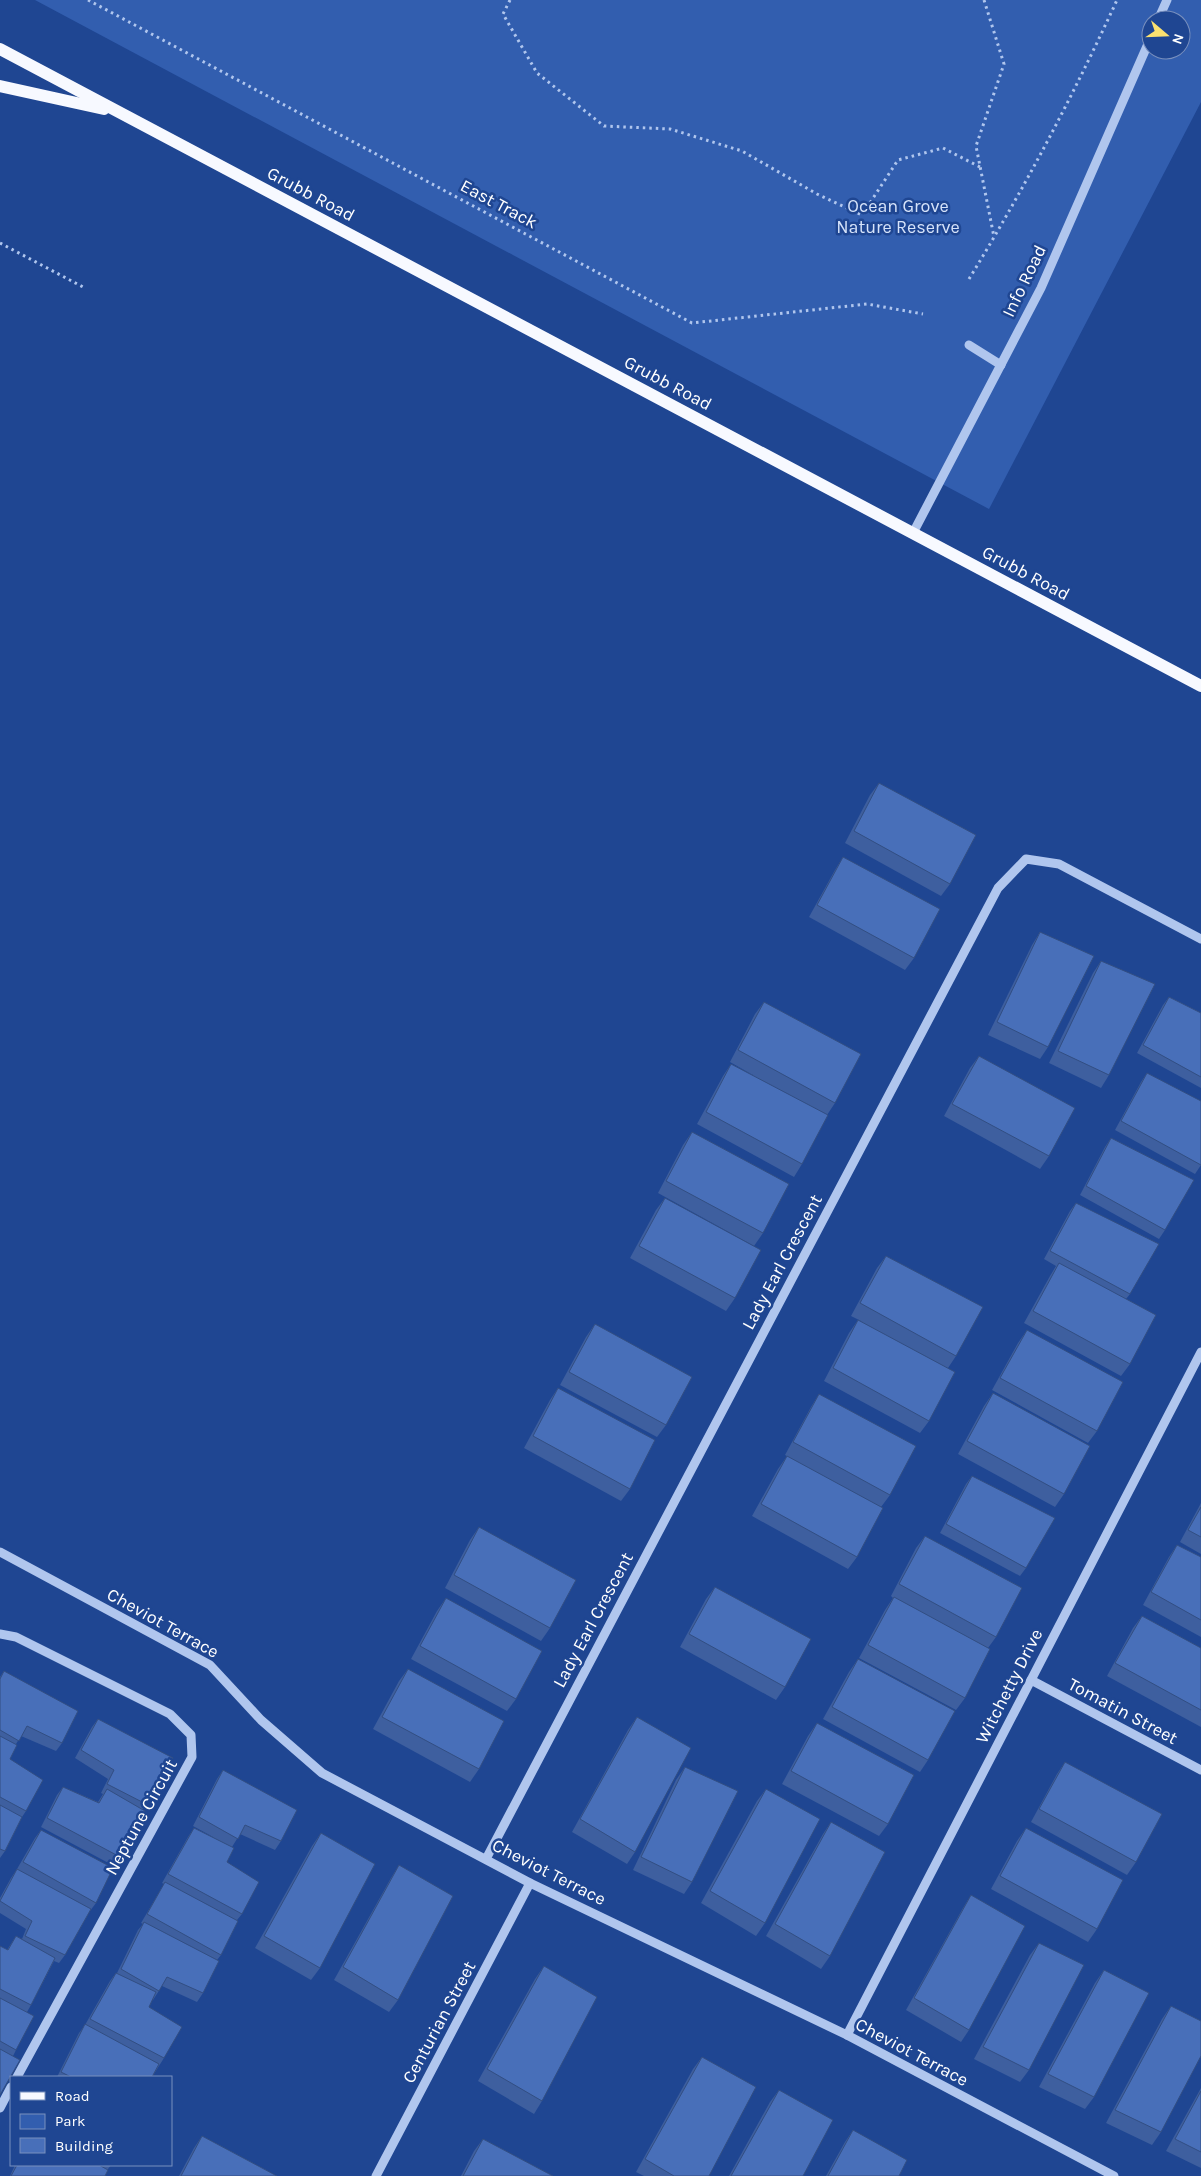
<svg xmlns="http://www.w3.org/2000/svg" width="1201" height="2176" viewBox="0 0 1201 2176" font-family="Karla,sans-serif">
	<rect width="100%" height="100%" fill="#1f4692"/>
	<path fill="#325eaf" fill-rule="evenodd" d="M35,0H1201V102L989,509ZM1151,20H1181V50H1151Z"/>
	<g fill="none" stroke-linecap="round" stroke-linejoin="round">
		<g stroke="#b0c6ee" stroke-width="3" stroke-dasharray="2.5 4" stroke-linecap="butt">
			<polyline points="88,0 692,323 867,304 923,314"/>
			<polyline points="510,0 503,14 537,73 604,126 670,129 742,151 817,194 862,215 898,160 943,148 980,167"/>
			<polyline points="984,0 1004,64 976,146 994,237"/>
			<polyline points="0,243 83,287"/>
			<path d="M969,279C1024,189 1073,96 1117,0"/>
		</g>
		<g stroke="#b0c6ee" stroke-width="9">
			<polyline points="1158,20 1167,0"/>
			<polyline points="969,345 1001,365"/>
			<polyline points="913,533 1041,288 1151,37"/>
			<polyline points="0,1552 210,1665 261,1720 322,1773 530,1883 847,2035 1114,2176"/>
			<polyline points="0,1634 16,1637 170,1714 191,1735 192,1757 17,2077"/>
			<polyline points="1031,1680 1201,1770"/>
			<polyline points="486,1859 998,888 1026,859 1059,864 1201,939"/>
			<polyline points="847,2035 1201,1352"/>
			<polyline points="0,2108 11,2087"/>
			<polyline points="376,2176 530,1883"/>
		</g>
		<g stroke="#f7f9ff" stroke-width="12">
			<polyline points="0,49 1201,686"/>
			<polyline points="0,86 104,109"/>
		</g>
	</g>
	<g fill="#3e5f9f">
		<polygon points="879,783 950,884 941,896 845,843 870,795"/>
		<polygon points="843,857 914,958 905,970 809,917 835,870"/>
		<polygon points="1040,932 1048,1047 1040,1059 988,1035 1032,945"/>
		<polygon points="1101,961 1109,1075 1101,1088 1049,1063 1093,973"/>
		<polygon points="1169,997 1201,1013 1201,1088 1137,1053 1163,1005"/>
		<polygon points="764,1002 835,1103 827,1115 802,1164 794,1177 697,1124 723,1076 731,1064 753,1075 730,1062 755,1014"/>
		<polygon points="979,1056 1049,1156 1040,1169 944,1116 970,1068"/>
		<polygon points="1147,1073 1201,1165 1195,1174 1115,1130 1141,1082"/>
		<polygon points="692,1132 763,1233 754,1246 658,1193 683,1145"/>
		<polygon points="1111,1138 1165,1230 1159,1239 1080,1195 1105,1147"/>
		<polygon points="665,1198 735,1298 726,1311 630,1258 656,1210"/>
		<polygon points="1076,1203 1130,1294 1126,1299 1130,1364 1121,1376 1024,1323 1050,1276 1056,1266 1044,1259 1070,1211"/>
		<polygon points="886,1256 956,1356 948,1368 929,1421 920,1433 824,1381 849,1333 858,1320 863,1322 851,1316 877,1268"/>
		<polygon points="595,1324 666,1425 657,1437 560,1385 586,1337"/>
		<polygon points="1027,1330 1097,1431 1088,1443 992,1390 1018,1343"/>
		<polygon points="558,1388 630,1489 621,1501 524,1448 550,1400"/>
		<polygon points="993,1393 1064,1494 1055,1507 958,1454 984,1406"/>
		<polygon points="819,1394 890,1495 881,1507 857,1557 848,1569 752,1516 778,1469 787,1456 809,1468 785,1455 811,1407"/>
		<polygon points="972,1476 1026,1568 1020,1576 940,1533 966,1484"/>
		<polygon points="1201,1503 1201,1554 1180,1542"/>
		<polygon points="479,1527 550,1628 541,1641 445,1588 470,1540"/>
		<polygon points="925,1536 996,1637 988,1648 965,1698 956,1710 859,1658 885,1610 893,1598 891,1596 916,1548"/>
		<polygon points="1177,1545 1201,1557 1201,1637 1143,1605 1169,1557"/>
		<polygon points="715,1587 785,1687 776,1700 680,1647 706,1599"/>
		<polygon points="446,1598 516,1699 507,1711 411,1659 437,1611"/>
		<polygon points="1142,1616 1201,1648 1201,1727 1107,1676 1133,1628"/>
		<polygon points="858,1659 928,1760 920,1772 823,1719 849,1672"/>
		<polygon points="408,1669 479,1769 470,1782 373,1729 399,1681"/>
		<polygon points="4,1671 62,1743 56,1751 21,1736 16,1744 10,1759 26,1811 22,1817 5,1851 0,1858 0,1677"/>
		<polygon points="637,1717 635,1852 627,1864 572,1832 628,1730"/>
		<polygon points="98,1719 146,1804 143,1809 122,1858 116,1867 41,1827 57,1795 63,1787 98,1802 103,1794 101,1793 108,1779 75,1758 92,1727"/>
		<polygon points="817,1723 888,1824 879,1836 782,1784 808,1736"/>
		<polygon points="1065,1762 1136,1862 1127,1875 1031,1822 1057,1774"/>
		<polygon points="685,1767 692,1882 684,1894 633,1870 676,1780"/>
		<polygon points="223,1770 281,1841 275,1850 240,1834 232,1847 227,1862 242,1914 237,1920 221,1955 217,1960 203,1993 197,2002 162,1986 153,2000 152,1999 149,2007 164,2058 152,2077 57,2077 79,2033 85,2025 110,1981 116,1973 117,1973 138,1930 143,1924 141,1923 164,1884 162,1883 188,1837 194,1828 215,1838 193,1826 217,1779"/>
		<polygon points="766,1789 765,1923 756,1936 701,1903 757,1801"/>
		<polygon points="831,1822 830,1956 821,1969 766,1936 823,1834"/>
		<polygon points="1026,1828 1097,1929 1088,1942 991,1889 1017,1841"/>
		<polygon points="41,1830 96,1903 90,1911 65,1955 59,1963 54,1961 31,2005 27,2012 16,2050 13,2056 0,2095 0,1946 7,1950 16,1936 22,1939 26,1929 0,1913 0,1898 11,1878 17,1869 35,1838"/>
		<polygon points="321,1833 320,1968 311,1980 255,1948 312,1846"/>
		<polygon points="399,1865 398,2000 389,2012 334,1980 391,1878"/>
		<polygon points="971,1895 969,2030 961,2042 906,2010 963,1908"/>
		<polygon points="1039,1943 1029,2070 1020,2082 974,2059 1030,1955"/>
		<polygon points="544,1966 542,2101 534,2114 478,2081 535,1979"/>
		<polygon points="1104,1970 1094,2097 1085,2109 1039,2087 1095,1983"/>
		<polygon points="1171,2006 1161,2132 1152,2145 1106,2123 1162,2019"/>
		<polygon points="702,2057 709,2176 644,2176 636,2172 693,2069"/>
		<polygon points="1201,2088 1201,2168 1166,2151"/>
		<polygon points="779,2090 803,2176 729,2176 770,2102"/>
		<polygon points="853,2130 899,2176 826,2176 845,2142"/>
		<polygon points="202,2136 277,2176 179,2176 194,2148"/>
		<polygon points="483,2139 553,2176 461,2176 474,2151"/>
		<polygon points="15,2165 111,2165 108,2169 105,2176 10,2176"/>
	</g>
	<g fill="#486fb9" stroke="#324e82">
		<polygon points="879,783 976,835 950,884 854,831"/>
		<polygon points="843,857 940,909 914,958 817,905"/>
		<polygon points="1040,932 1094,956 1048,1047 997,1022"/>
		<polygon points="1101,961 1155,984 1109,1075 1058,1051"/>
		<polygon points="1169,997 1201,1013 1201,1077 1143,1045"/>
		<polygon points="764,1002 861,1054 835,1103 738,1050"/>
		<polygon points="979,1056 1075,1108 1049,1156 952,1104"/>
		<polygon points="731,1064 828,1115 802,1164 706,1112"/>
		<polygon points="1147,1073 1201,1101 1201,1165 1121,1121"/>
		<polygon points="692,1132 789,1184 763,1233 666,1181"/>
		<polygon points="1111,1138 1194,1180 1165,1230 1086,1186"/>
		<polygon points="665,1198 761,1250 735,1298 639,1246"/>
		<polygon points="1076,1203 1159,1244 1130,1294 1050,1251"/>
		<polygon points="886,1256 983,1307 956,1356 860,1303"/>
		<polygon points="1059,1263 1156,1315 1130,1364 1033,1311"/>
		<polygon points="858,1320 955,1372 929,1421 833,1368"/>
		<polygon points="595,1324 692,1377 666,1425 569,1372"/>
		<polygon points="1027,1330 1123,1382 1097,1431 1000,1378"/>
		<polygon points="558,1388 655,1440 630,1489 533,1436"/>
		<polygon points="993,1393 1090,1446 1064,1494 967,1441"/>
		<polygon points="819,1394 916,1446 890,1495 793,1442"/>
		<polygon points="787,1456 883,1508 857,1557 761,1504"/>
		<polygon points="972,1476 1055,1518 1026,1568 946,1524"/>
		<polygon points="1201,1507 1201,1537 1188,1530"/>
		<polygon points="479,1527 576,1580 550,1628 454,1575"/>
		<polygon points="925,1536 1022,1588 996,1637 899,1584"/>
		<polygon points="1177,1545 1201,1557 1201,1620 1151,1592"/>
		<polygon points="715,1587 811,1639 785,1687 689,1634"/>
		<polygon points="894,1597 990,1649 965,1698 868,1645"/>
		<polygon points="446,1598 542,1651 516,1699 420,1646"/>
		<polygon points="1142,1616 1201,1648 1201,1710 1115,1663"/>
		<polygon points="858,1659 955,1711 928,1760 832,1707"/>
		<polygon points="408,1669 504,1721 479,1769 382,1717"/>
		<polygon points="4,1671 78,1711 62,1743 27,1726 19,1741 0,1730 0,1679"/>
		<polygon points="637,1717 691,1748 635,1852 580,1819"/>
		<polygon points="98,1719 173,1758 146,1804 107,1784 114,1770 81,1750"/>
		<polygon points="817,1723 914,1775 888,1824 791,1771"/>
		<polygon points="0,1736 17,1745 10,1759 43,1780 26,1811 0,1797"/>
		<polygon points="1065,1762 1162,1814 1136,1862 1039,1809"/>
		<polygon points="685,1767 738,1791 692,1882 641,1857"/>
		<polygon points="223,1770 297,1810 281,1841 245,1825 238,1839 199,1817"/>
		<polygon points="63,1787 99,1803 107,1789 145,1811 122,1858 47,1818"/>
		<polygon points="766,1789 820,1819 765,1923 710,1891"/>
		<polygon points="0,1805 22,1817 5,1851 0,1849"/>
		<polygon points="831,1822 885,1852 830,1956 775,1924"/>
		<polygon points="194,1828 234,1848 227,1862 259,1882 242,1914 168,1874"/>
		<polygon points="1026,1828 1123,1880 1097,1929 1000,1876"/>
		<polygon points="41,1830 113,1868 96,1903 23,1862"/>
		<polygon points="321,1833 375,1864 320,1968 264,1936"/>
		<polygon points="399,1865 453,1896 398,2000 343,1967"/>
		<polygon points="17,1869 91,1909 65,1955 25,1936 32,1921 0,1901"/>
		<polygon points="165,1882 238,1921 221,1955 147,1914"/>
		<polygon points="971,1895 1025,1926 969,2030 914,1998"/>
		<polygon points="144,1922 219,1961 203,1993 167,1977 159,1991 121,1969"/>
		<polygon points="16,1936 55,1958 31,2005 0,1989 0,1946 8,1950"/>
		<polygon points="1039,1943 1084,1965 1029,2070 983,2047"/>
		<polygon points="544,1966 597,1997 542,2101 487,2069"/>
		<polygon points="1104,1970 1149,1993 1094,2097 1048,2074"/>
		<polygon points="116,1973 156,1992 149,2007 182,2027 164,2058 90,2019"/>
		<polygon points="0,1998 34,2016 16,2050 0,2041"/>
		<polygon points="1171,2006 1201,2021 1201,2056 1161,2132 1115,2110"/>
		<polygon points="85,2024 159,2064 152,2077 71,2077 61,2072"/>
		<polygon points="0,2049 20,2060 0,2095"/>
		<polygon points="702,2057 756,2087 709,2176 674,2176 645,2159"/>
		<polygon points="779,2090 833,2120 803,2176 731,2176"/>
		<polygon points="1201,2091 1201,2152 1175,2139"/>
		<polygon points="853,2130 907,2160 899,2176 828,2176"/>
		<polygon points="202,2136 277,2176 181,2176"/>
		<polygon points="483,2139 553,2176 463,2176"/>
		<polygon points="17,2165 99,2165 108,2170 105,2176 11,2176"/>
	</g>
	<g text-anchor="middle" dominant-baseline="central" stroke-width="5" stroke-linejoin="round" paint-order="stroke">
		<g font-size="18" fill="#fff" stroke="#1f4692">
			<text transform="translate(311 194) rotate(28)">Grubb Road</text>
			<text transform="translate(499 204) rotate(28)">East Track</text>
			<text transform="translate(1024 281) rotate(-64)">Info Road</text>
			<text transform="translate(668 383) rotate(28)">Grubb Road</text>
			<text transform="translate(1026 573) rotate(28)">Grubb Road</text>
			<text transform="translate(782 1262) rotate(-62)">Lady Earl Crescent</text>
			<text transform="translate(593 1620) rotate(-62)">Lady Earl Crescent</text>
			<text transform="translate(163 1623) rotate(29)">Cheviot Terrace</text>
			<text transform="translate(1009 1686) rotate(-63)">Witchetty Drive</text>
			<text transform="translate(1123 1711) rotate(28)">Tomatin Street</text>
			<text transform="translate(141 1817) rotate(-61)">Neptune Circuit</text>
			<text transform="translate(549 1872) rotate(27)">Cheviot Terrace</text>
			<text transform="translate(439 2022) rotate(-62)">Centurian Street</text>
			<text transform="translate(912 2052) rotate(28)">Cheviot Terrace</text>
		</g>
		<g font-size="18" fill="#d6e3fa" stroke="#1f4692">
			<text x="898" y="206">Ocean Grove<tspan x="898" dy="21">Nature Reserve</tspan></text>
		</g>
	</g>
	<rect x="10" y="2076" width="162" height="90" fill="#1f4692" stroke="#7990be"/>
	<rect x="20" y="2092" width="25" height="8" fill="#f7f9ff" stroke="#7990be"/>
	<text x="55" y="2101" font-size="15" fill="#ffffff">Road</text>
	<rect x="20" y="2114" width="25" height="15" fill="#325eaf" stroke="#7990be"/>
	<text x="55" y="2126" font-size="15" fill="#ffffff">Park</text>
	<rect x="20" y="2138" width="25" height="15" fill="#486fb9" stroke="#7990be"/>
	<text x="55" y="2151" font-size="15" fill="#ffffff">Building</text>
	<g transform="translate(1166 35) rotate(109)"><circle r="24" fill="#1f4692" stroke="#7990be"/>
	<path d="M0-4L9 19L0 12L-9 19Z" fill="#fbe170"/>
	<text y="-8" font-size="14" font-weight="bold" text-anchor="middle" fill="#ffffff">N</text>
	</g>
</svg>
